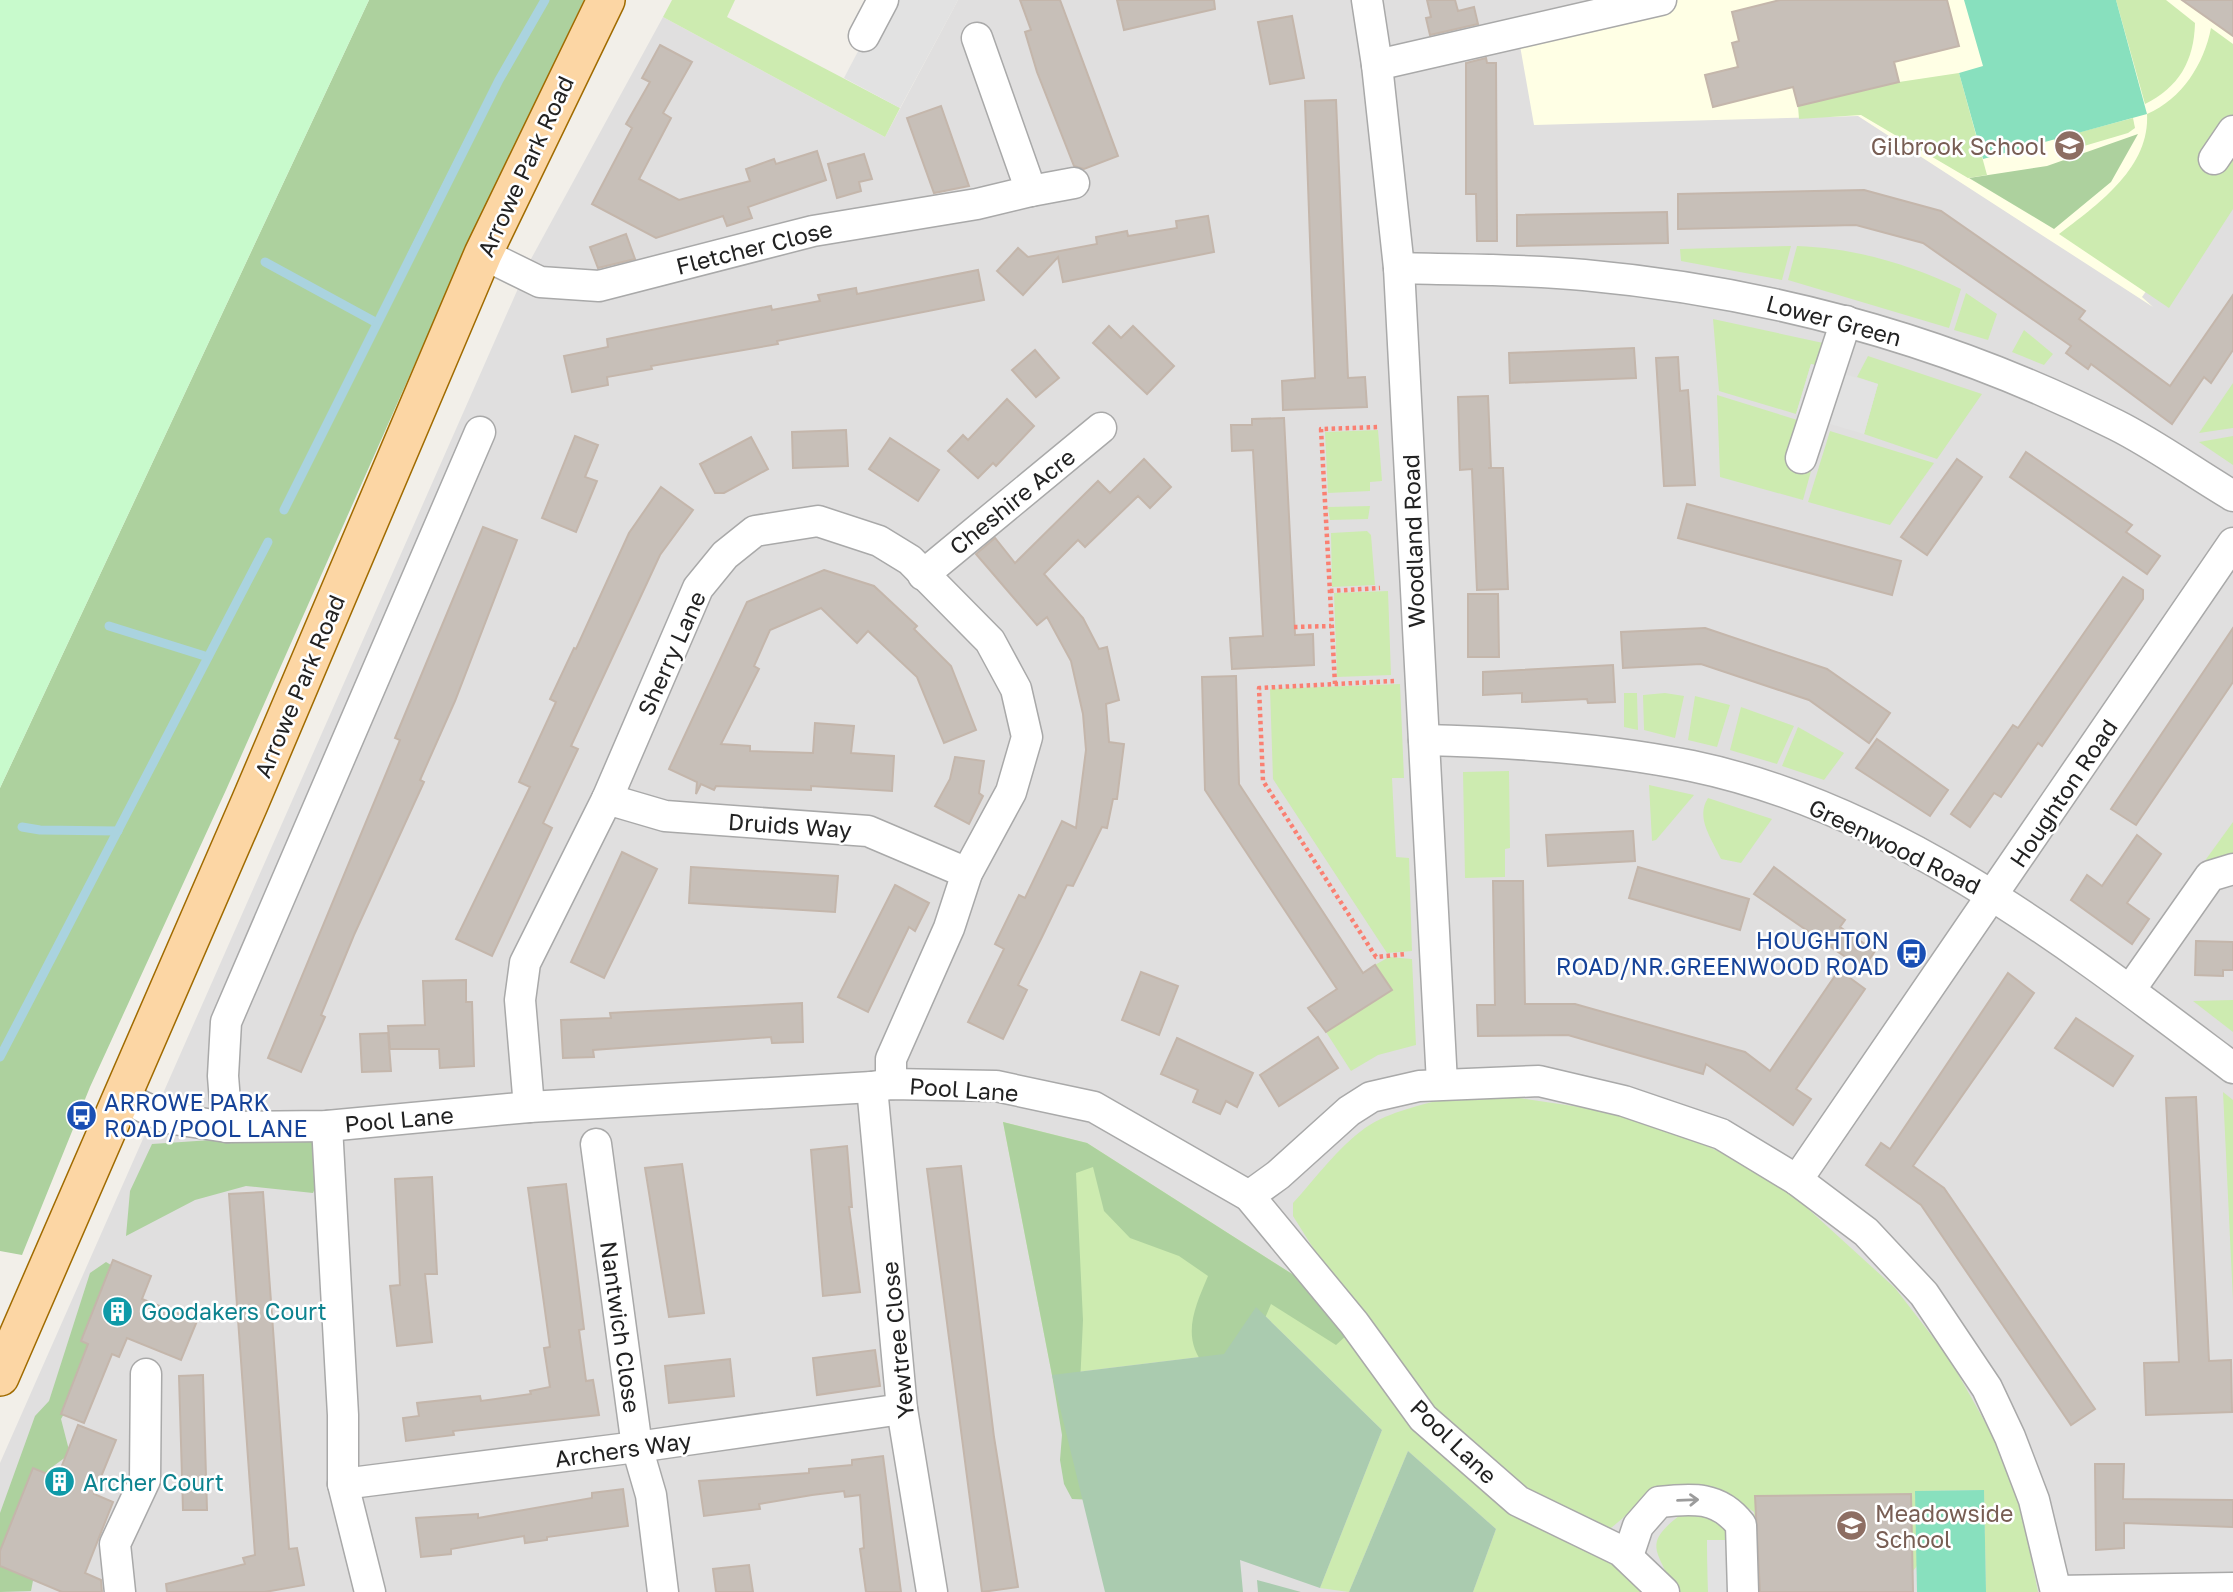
<svg xmlns="http://www.w3.org/2000/svg" width="2233" height="1592" viewBox="0 0 2233 1592" font-family="'Golos Text',sans-serif">
	<rect width="100%" height="100%" fill="#f2efe9"/>
	<polygon fill="#e0dfdf" points="958,0 2233,0 2233,1592 0,1592 0,1463 531,259 663,17 885,137"/>
	<polygon fill="#ffffe5" points="1607,0 2233,0 2233,168 2142,297 2153,307 1858,116 1534,125 1516,23"/>
	<g fill="#cdebb0">
		<polygon points="672,0 735,0 727,17 900,108 885,137 663,17"/>
		<path d="M2116,0H2166L2195,23C2194,61 2179,87 2145,104Z"/>
		<path d="M2211,28L2233,44V209L2169,308L2059,234C2097,205 2150,168 2147,114C2182,99 2204,64 2211,28Z"/>
		<polygon points="1959,73 1987,175 1968,178 1861,115 1799,119 1798,106 1899,82"/>
		<polygon points="2133,118 2135,128 2128,133 2057,154 2054,139"/>
		<polygon points="1791,246 1782,280 1681,261 1680,249"/>
		<path d="M1797,246C1855,248 1909,264 1961,289L1949,328L1788,280Z"/>
		<polygon points="1966,293 1997,314 1988,340 1954,330"/>
		<polygon points="1713,319 1837,346 1833,370 1811,364 1796,414 1719,391"/>
		<polygon points="2024,330 2053,354 2044,365 2012,352"/>
		<polygon points="1868,356 1982,394 1937,459 1864,434 1878,384 1857,377"/>
		<polygon points="2233,383 2233,428 2199,433"/>
		<polygon points="1717,395 1823,428 1803,500 1720,477"/>
		<polygon points="1378,430 1382,481 1370,482 1370,491 1328,493 1325,432"/>
		<polygon points="1830,431 1934,463 1890,525 1808,502"/>
		<polygon points="2233,436 2233,465 2199,442"/>
		<polygon points="1370,506 1368,519 1330,520 1328,507"/>
		<polygon points="1367,531 1371,535 1375,585 1332,587 1331,533"/>
		<polygon points="1388,591 1391,675 1337,677 1334,593"/>
		<polygon points="1400,684 1404,778 1392,778 1396,857 1409,858 1412,951 1387,953 1273,779 1270,689"/>
		<polygon points="1624,693 1637,693 1638,730 1624,727"/>
		<polygon points="1665,693 1684,696 1675,738 1644,730 1643,695"/>
		<polygon points="1695,696 1730,705 1717,747 1688,740"/>
		<polygon points="1741,707 1794,726 1777,764 1730,750"/>
		<polygon points="1798,727 1844,753 1824,780 1782,766"/>
		<polygon points="1509,771 1510,848 1505,849 1505,877 1465,878 1463,772"/>
		<polygon points="1649,785 1694,795 1656,840 1652,841"/>
		<path d="M1708,798L1772,819L1741,863L1721,859C1712,839 1695,818 1708,798Z"/>
		<polygon points="2233,822 2233,857 2212,867 2204,862"/>
		<polygon points="1389,957 1412,959 1416,1045 1378,1055 1351,1071 1326,1032 1392,990 1375,965"/>
		<polygon points="2233,1000 2233,1032 2193,1001"/>
		<polygon points="2223,1092 2233,1100 2233,1301"/>
		<path d="M1452,1097L1519,1098L1620,1113L1685,1136L1772,1176L1895,1288L1949,1358L1994,1438L2021,1508L2038,1592H1986L1984,1490L1916,1491L1917,1566L1912,1572L1910,1494L1755,1496V1524L1754,1512C1724,1490 1686,1483 1650,1498C1637,1503 1623,1519 1611,1528L1595,1527L1523,1493L1431,1409L1325,1267L1293,1216V1203C1316,1178 1337,1148 1365,1128C1390,1111 1422,1105 1452,1097Z"/>
		<polygon points="1003,1122 1087,1143 1314,1288 1416,1422 1633,1573 1653,1592 1473,1592 1496,1529 1408,1451 1349,1592 1320,1588 1382,1430 1256,1307 1225,1354 1052,1375"/>
		<path d="M1688,1509L1720,1515L1727,1530L1728,1540H1707L1708,1592H1675C1657,1547 1639,1545 1688,1509Z"/>
	</g>
	<g fill="#add19e">
		<polygon points="369,0 584,0 467,246 226,790 90,1087 22,1255 0,1251 0,788"/>
		<polygon points="2138,134 2111,182 2054,229 1969,178 2047,166"/>
		<path d="M1003,1122L1087,1143L1314,1288L1349,1333L1336,1345L1271,1304L1251,1351L1206,1367C1180,1338 1195,1307 1208,1276L1179,1256L1130,1238L1104,1211L1093,1167L1076,1173L1083,1320L1080,1385L1096,1500L1072,1499L1064,1484L1060,1460L1062,1435L1052,1375Z"/>
		<polygon points="315,1133 317,1184 313,1193 246,1186 195,1200 126,1236 130,1191 152,1144"/>
		<polygon points="106,1262 121,1271 86,1376 61,1419 70,1454 48,1470 30,1515 35,1570 31,1591 0,1592 0,1513 35,1416 49,1401 90,1273"/>
	</g>
	<g fill="#aacbaf">
		<polygon points="1256,1307 1382,1430 1320,1588 1240,1560 1243,1592 1105,1592 1052,1375 1224,1354"/>
		<polygon points="1408,1451 1496,1529 1473,1592 1349,1592"/>
		<polygon points="1257,1580 1301,1592 1258,1592"/>
	</g>
	<polygon fill="#c8facc" points="0,0 369,0 0,788"/>
	<g fill="#88e0be">
		<polygon points="1964,0 2116,0 2147,114 1983,159 1959,73 1983,66"/>
		<polygon points="1984,1490 1986,1592 1917,1592 1915,1491"/>
	</g>
	<g fill="#e2e2e2">
		<polygon points="885,0 958,0 900,108 844,78"/>
		<polygon points="1811,364 1878,384 1864,434 1796,414"/>
		<polygon points="1707,1540 1728,1540 1756,1592 1708,1592"/>
	</g>
	<g fill="none" stroke-linecap="round" stroke-linejoin="round">
		<g stroke="#aad3df" stroke-width="9">
			<polyline points="265,262 377,323"/>
			<polyline points="284,510 499,80 545,0"/>
			<polyline points="109,626 208,657"/>
			<polyline points="22,827 40,830 118,831"/>
			<polyline points="0,1057 268,542"/>
		</g>
	</g>
	<g fill="#c7bfb8" stroke="#c4b6ab" stroke-width="2">
		<polygon points="1020,0 1060,0 1118,156 1084,169 1074,166 1037,72 1025,32 1031,30"/>
		<polygon points="1117,0 1214,0 1215,9 1124,30"/>
		<polygon points="1427,0 1455,0 1458,11 1474,7 1478,24 1430,35 1426,18 1431,17"/>
		<polygon points="1780,0 1947,0 1959,46 1894,62 1899,82 1798,106 1793,87 1713,107 1705,75 1738,67 1732,43 1739,41 1732,12"/>
		<polygon points="2182,0 2233,0 2233,36"/>
		<polygon points="1292,16 1304,78 1270,84 1258,22"/>
		<polygon points="660,45 692,62 663,113 671,118 639,179 679,200 750,181 746,169 774,159 776,164 817,151 826,180 748,207 752,218 727,226 723,216 656,238 592,204 632,128 626,124 650,82 642,78"/>
		<polygon points="1486,58 1487,63 1496,63 1497,241 1477,241 1476,194 1466,194 1466,63"/>
		<polygon points="1336,100 1348,378 1365,377 1367,407 1283,410 1282,381 1315,378 1305,101"/>
		<polygon points="941,106 969,186 934,193 907,118"/>
		<polygon points="864,154 872,179 859,182 861,191 837,198 828,164"/>
		<polygon points="1864,190 1941,211 2085,311 2079,319 2170,386 2233,295 2233,350 2211,383 2204,377 2172,424 2091,364 2088,369 2066,353 2071,346 1923,243 1856,225 1678,229 1678,194"/>
		<polygon points="1667,212 1668,243 1517,246 1517,215"/>
		<polygon points="1208,216 1214,252 1063,282 1058,257 1023,295 997,271 1018,248 1028,257 1097,244 1096,237 1127,231 1128,236 1177,228 1176,221"/>
		<polygon points="626,234 635,259 598,268 590,247"/>
		<polygon points="978,270 984,300 777,341 778,344 651,366 652,369 607,377 608,385 572,392 564,356 608,347 607,339 740,312 771,306 772,310 820,301 818,295 856,288 857,294"/>
		<polygon points="1109,326 1121,338 1133,326 1174,366 1147,394 1093,343"/>
		<polygon points="1634,348 1636,378 1510,383 1509,353"/>
		<polygon points="1035,350 1059,378 1036,397 1012,370"/>
		<polygon points="1678,357 1680,391 1688,390 1695,485 1664,486 1656,358"/>
		<polygon points="1488,396 1491,468 1488,468 1503,468 1508,589 1477,590 1472,469 1460,470 1458,397"/>
		<polygon points="1007,399 1034,426 996,466 993,463 978,478 948,451 963,435 968,440"/>
		<polygon points="1284,418 1295,635 1313,634 1314,665 1232,669 1230,638 1263,636 1253,450 1232,451 1231,425 1252,425 1252,419"/>
		<polygon points="846,430 848,466 793,468 792,432"/>
		<polygon points="575,436 598,445 585,477 597,481 576,532 542,518"/>
		<polygon points="751,437 768,469 724,493 715,493 700,464"/>
		<polygon points="890,438 939,470 918,501 869,469"/>
		<polygon points="2026,452 2132,525 2126,532 2160,556 2147,574 2010,477"/>
		<polygon points="1144,459 1171,487 1150,508 1138,496 1085,547 1078,540 1044,574 1083,618 1099,649 1107,647 1119,700 1106,704 1109,742 1124,744 1117,799 1113,799 1107,828 1102,827 1073,886 1067,885 1042,937 1018,985 1027,990 1003,1039 968,1022 1004,949 995,944 1019,895 1025,898 1062,821 1076,828 1086,750 1083,714 1071,661 1047,617 1037,625 976,554 995,538 1015,563 1098,481 1110,493"/>
		<polygon points="1957,459 1982,477 1927,555 1901,537"/>
		<polygon points="661,487 693,510 660,555 571,746 578,749 543,823 552,828 492,956 456,939 530,787 519,782 556,702 550,699 574,648 576,649 629,533"/>
		<polygon points="1687,504 1901,561 1892,595 1678,538"/>
		<polygon points="483,527 517,540 455,701 420,780 424,782 354,935 321,1015 325,1017 301,1072 268,1058 400,740 395,738"/>
		<polygon points="824,570 874,586 917,626 914,629 951,666 976,730 944,743 917,677 868,631 857,643 821,608 770,630 754,666 759,669 721,744 750,746 750,751 813,753 815,723 854,726 851,753 894,756 892,791 811,786 811,790 716,786 714,790 701,784 696,794 697,782 669,769 747,602"/>
		<polygon points="2123,577 2143,590 2143,599 2042,746 2038,743 2001,797 1994,793 1970,827 1951,814 2013,725 2018,728"/>
		<polygon points="1468,594 1498,594 1499,657 1468,657"/>
		<polygon points="1705,628 1827,669 1890,713 1869,743 1809,700 1701,664 1623,668 1621,632"/>
		<polygon points="2233,628 2233,682 2136,825 2111,809"/>
		<polygon points="1613,665 1615,702 1588,703 1587,699 1522,702 1522,693 1483,695 1483,672"/>
		<polygon points="1236,676 1239,784 1363,973 1375,965 1392,990 1326,1032 1308,1008 1337,989 1205,790 1202,677"/>
		<polygon points="1877,739 1948,790 1930,816 1856,768"/>
		<polygon points="955,757 984,761 979,793 983,796 969,824 935,806 950,779"/>
		<polygon points="1633,831 1635,861 1548,866 1546,835"/>
		<polygon points="2137,835 2161,854 2127,903 2149,919 2132,944 2071,900 2087,875 2102,886"/>
		<polygon points="622,852 657,869 604,978 571,962"/>
		<polygon points="691,867 838,876 835,912 689,903"/>
		<polygon points="1638,867 1749,899 1740,930 1629,898"/>
		<polygon points="1774,867 1845,920 1840,927 1875,951 1863,969 1754,894"/>
		<polygon points="1493,881 1523,881 1525,1004 1575,1004 1745,1052 1770,1071 1839,970 1865,989 1796,1089 1811,1099 1793,1125 1706,1064 1703,1074 1568,1035 1478,1036 1477,1005 1495,1005"/>
		<polygon points="895,885 929,903 915,931 909,927 868,1012 838,997"/>
		<polygon points="2196,941 2233,942 2233,970 2223,970 2223,976 2195,975"/>
		<polygon points="1141,972 1178,986 1159,1035 1122,1020"/>
		<polygon points="2008,973 2034,993 1913,1166 1944,1188 2095,1409 2071,1425 1921,1205 1866,1165 1881,1143 1890,1149"/>
		<polygon points="466,980 466,1002 472,1002 474,1066 440,1068 439,1049 390,1049 388,1026 425,1025 423,981"/>
		<polygon points="802,1003 803,1042 772,1043 771,1037 593,1050 594,1057 563,1058 561,1020 611,1018 610,1013"/>
		<polygon points="2076,1018 2133,1056 2113,1086 2055,1048"/>
		<polygon points="388,1033 391,1071 362,1072 360,1034"/>
		<polygon points="1318,1037 1338,1068 1279,1106 1260,1075"/>
		<polygon points="1177,1038 1253,1073 1237,1107 1226,1101 1220,1114 1193,1102 1198,1090 1161,1074"/>
		<polygon points="2196,1097 2209,1361 2231,1360 2232,1412 2146,1415 2144,1363 2179,1362 2166,1098"/>
		<polygon points="847,1146 852,1207 849,1207 860,1292 823,1296 811,1150"/>
		<polygon points="682,1164 704,1313 669,1317 645,1168"/>
		<polygon points="961,1166 994,1437 1018,1587 982,1592 927,1169"/>
		<polygon points="432,1177 437,1274 425,1274 432,1342 397,1346 390,1286 400,1285 395,1179"/>
		<polygon points="566,1184 584,1329 579,1330 586,1381 593,1380 599,1415 453,1431 454,1435 406,1441 403,1418 419,1416 417,1403 480,1396 481,1401 531,1394 530,1391 550,1387 544,1348 550,1347 528,1188"/>
		<polygon points="263,1192 289,1549 297,1548 304,1585 265,1592 167,1592 166,1584 245,1564 243,1558 255,1555 229,1194"/>
		<polygon points="113,1260 151,1276 142,1299 197,1321 181,1360 127,1338 119,1357 112,1354 84,1423 61,1414 88,1344 81,1341"/>
		<polygon points="875,1350 880,1386 817,1395 813,1358"/>
		<polygon points="730,1359 734,1396 669,1403 665,1366"/>
		<polygon points="203,1375 207,1510 183,1510 179,1376"/>
		<polygon points="78,1425 116,1440 94,1494 113,1502 85,1573 101,1580 102,1592 62,1592 0,1566 0,1551 33,1468 57,1478"/>
		<polygon points="883,1456 901,1592 866,1592 860,1549 864,1548 860,1495 845,1497 844,1491 812,1495 759,1504 760,1509 704,1516 699,1481 809,1473 809,1469 852,1465 852,1460"/>
		<polygon points="2095,1464 2124,1464 2123,1499 2233,1500 2233,1527 2124,1523 2124,1548 2096,1550"/>
		<polygon points="623,1489 628,1526 547,1537 547,1540 525,1543 524,1536 451,1549 451,1554 421,1557 416,1518 478,1514 478,1518 592,1498 592,1493"/>
		<polygon points="1911,1494 1913,1592 1760,1592 1755,1496"/>
		<polygon points="749,1565 753,1592 716,1592 713,1569"/>
	</g>
	<g fill="none" stroke-linecap="round" stroke-linejoin="round">
		<defs>
			<g id="minor">
				<polyline points="1367,0 1377,65 1399,268 1442,1083"/>
				<polyline points="864,36 883,0"/>
				<polyline points="1377,65 1661,0"/>
				<polyline points="2214,159 2233,131"/>
				<polyline points="1031,191 1074,183"/>
				<polyline points="483,254 540,282 599,286 813,231 977,204 1031,191 977,38"/>
				<path d="M1399,268C1461,270 1523,269 1584,275C1770,292 1949,341 2116,425C2156,445 2194,473 2233,496"/>
				<polyline points="1801,458 1846,321"/>
				<polyline points="923,575 1101,428"/>
				<path d="M1424,740C1514,742 1604,748 1692,766C1895,808 2071,946 2233,1068"/>
				<polyline points="607,799 665,816 868,831 967,873"/>
				<polyline points="2130,990 2210,876 2233,869"/>
				<polyline points="872,1087 902,1409 932,1592"/>
				<polyline points="122,1097 167,1118 227,1127 327,1126 529,1107 872,1087 891,1084 996,1086 1094,1107 1249,1196 1354,1323 1423,1418 1518,1501 1621,1551 1664,1592"/>
				<polyline points="529,1107 520,1000 525,963 607,799 698,588 725,555 755,531 818,521 879,541 910,560 990,641 1016,689 1027,737 1011,792 967,873 949,928 891,1059 891,1084"/>
				<polyline points="327,1126 343,1415 343,1484 370,1592"/>
				<polyline points="227,1127 223,1076 226,1022 480,432"/>
				<polyline points="596,1144 637,1447 651,1495 663,1592"/>
				<polyline points="1797,1180 2233,543"/>
				<polyline points="1249,1196 1278,1175 1349,1111 1371,1097 1419,1086 1539,1081 1624,1101 1721,1134 1797,1180 1866,1232 1924,1294 1987,1388 2010,1437 2034,1500 2056,1592"/>
				<polyline points="343,1484 637,1447 902,1409"/>
				<path d="M1628,1556L1638,1526L1659,1502C1692,1498 1719,1496 1741,1525L1743,1592"/>
				<polyline points="2056,1591 2233,1588"/>
				<polyline points="120,1592 115,1544 145,1480 146,1374"/>
			</g>
			<polyline id="major" points="0,1377 250,802 483,254 606,0"/>
		</defs>
		<use href="#minor" stroke="#a9a9a9" stroke-width="33"/>
		<use href="#major" stroke="#a06b00" stroke-width="40"/>
		<g stroke="#fa8072" stroke-width="4.5" stroke-dasharray="3.5 3.5" stroke-linecap="butt">
			<polyline points="1330,591 1380,588"/>
			<polyline points="1294,627 1331,626"/>
			<polyline points="1394,681 1259,688 1263,781 1376,957 1406,954"/>
			<polyline points="1335,684 1321,429 1380,427"/>
		</g>
		<use href="#minor" stroke="#fff" stroke-width="30"/>
		<use href="#major" stroke="#fcd6a4" stroke-width="37"/>
	</g>
	<defs><path id="oneway-shaft" d="M-6 0H5M1.5-3L5.5 0L1.5 3" fill="none" stroke-width="1.6" stroke-linecap="round" stroke-linejoin="round" transform="scale(1.75)"/></defs>
	<use stroke="#9c9c9c" href="#oneway-shaft" transform="translate(1688 1500) rotate(-2)"/>
	<defs>
		<symbol id="school-disc" viewBox="-11 -11 22 22"><circle r="9.5" fill="#8d6e63" stroke="#fff"/><path d="M0-5L7-2L0 1L-7-2ZM-4 1L0 2.5L4 1V4Q0 6-4 4Z" fill="#fff"/></symbol>
		<symbol id="bus-disc" viewBox="-11 -11 22 22"><circle r="9.5" fill="#1a4fb4" stroke="#fff"/><path d="M-5-6H5V4H4V6H2V4H-2V6H-4V4H-5ZM-3.5-4V0h7V-4ZM-3.5 1.2v1.5H-2V1.2ZM2 1.2v1.5H3.5V1.2Z" fill="#fff"/></symbol>
		<symbol id="building-disc" viewBox="-11 -11 22 22"><circle r="9.5" fill="#0f9aa8" stroke="#fff"/><path d="M-4-6H4V6H1V3H-1V6H-4ZM-2.5-4.3h1.7v1.8h-1.7ZM.8-4.3h1.7v1.8H.8ZM-2.5-1h1.7V.8h-1.7ZM.8-1h1.7V.8H.8Z" fill="#fff"/></symbol>
	</defs>
	<g fill-rule="evenodd">
		<use href="#school-disc" x="2052" y="128" width="35" height="35"/>
		<use href="#bus-disc" x="1894" y="936" width="35" height="35"/>
		<use href="#bus-disc" x="64" y="1098" width="35" height="35"/>
		<use href="#building-disc" x="100" y="1294" width="35" height="35"/>
		<use href="#building-disc" x="42" y="1464" width="35" height="35"/>
		<use href="#school-disc" x="1834" y="1508" width="35" height="35"/>
	</g>
	<g text-anchor="middle" dominant-baseline="central" stroke-width="5" stroke-linejoin="round" paint-order="stroke">
		<g font-size="23" fill="#785e54" stroke="#fff" text-anchor="end">
			<text x="2046" y="146">Gilbrook School</text>
			<text x="1875" y="1513" text-anchor="start">Meadowside<tspan x="1875" dy="26">School</tspan></text>
		</g>
		<g font-size="23" fill="#222" stroke="#fff">
			<text transform="translate(525 166) rotate(-65)">Arrowe Park Road</text>
			<text transform="translate(754 247) rotate(-14)">Fletcher Close</text>
			<text transform="translate(1834 320) rotate(15)">Lower Green</text>
			<text transform="translate(1012 501) rotate(-39)">Cheshire Acre</text>
			<text transform="translate(1413 541) rotate(-92)">Woodland Road</text>
			<text transform="translate(671 653) rotate(-66)">Sherry Lane</text>
			<text transform="translate(299 686) rotate(-67)">Arrowe Park Road</text>
			<text transform="translate(2063 793) rotate(-56)">Houghton Road</text>
			<text transform="translate(790 825) rotate(4)">Druids Way</text>
			<text transform="translate(1895 846) rotate(26)">Greenwood Road</text>
			<text transform="translate(964 1089) rotate(4)">Pool Lane</text>
			<text transform="translate(399 1119) rotate(-5)">Pool Lane</text>
			<text transform="translate(621 1327) rotate(82)">Nantwich Close</text>
			<text transform="translate(897 1340) rotate(-96)">Yewtree Close</text>
			<text transform="translate(1454 1441) rotate(44)">Pool Lane</text>
			<text transform="translate(623 1449) rotate(-8)">Archers Way</text>
		</g>
		<g font-size="23" fill="#164399" stroke="#fff" text-anchor="end">
			<text x="1889" y="940">HOUGHTON<tspan x="1889" dy="26">ROAD/NR.GREENWOOD ROAD</tspan></text>
			<text x="104" y="1102" text-anchor="start">ARROWE PARK<tspan x="104" dy="26">ROAD/POOL LANE</tspan></text>
		</g>
		<g font-size="23" fill="#0d838f" stroke="#fff" text-anchor="start">
			<text x="141" y="1311">Goodakers Court</text>
			<text x="83" y="1482">Archer Court</text>
		</g>
	</g>
</svg>
